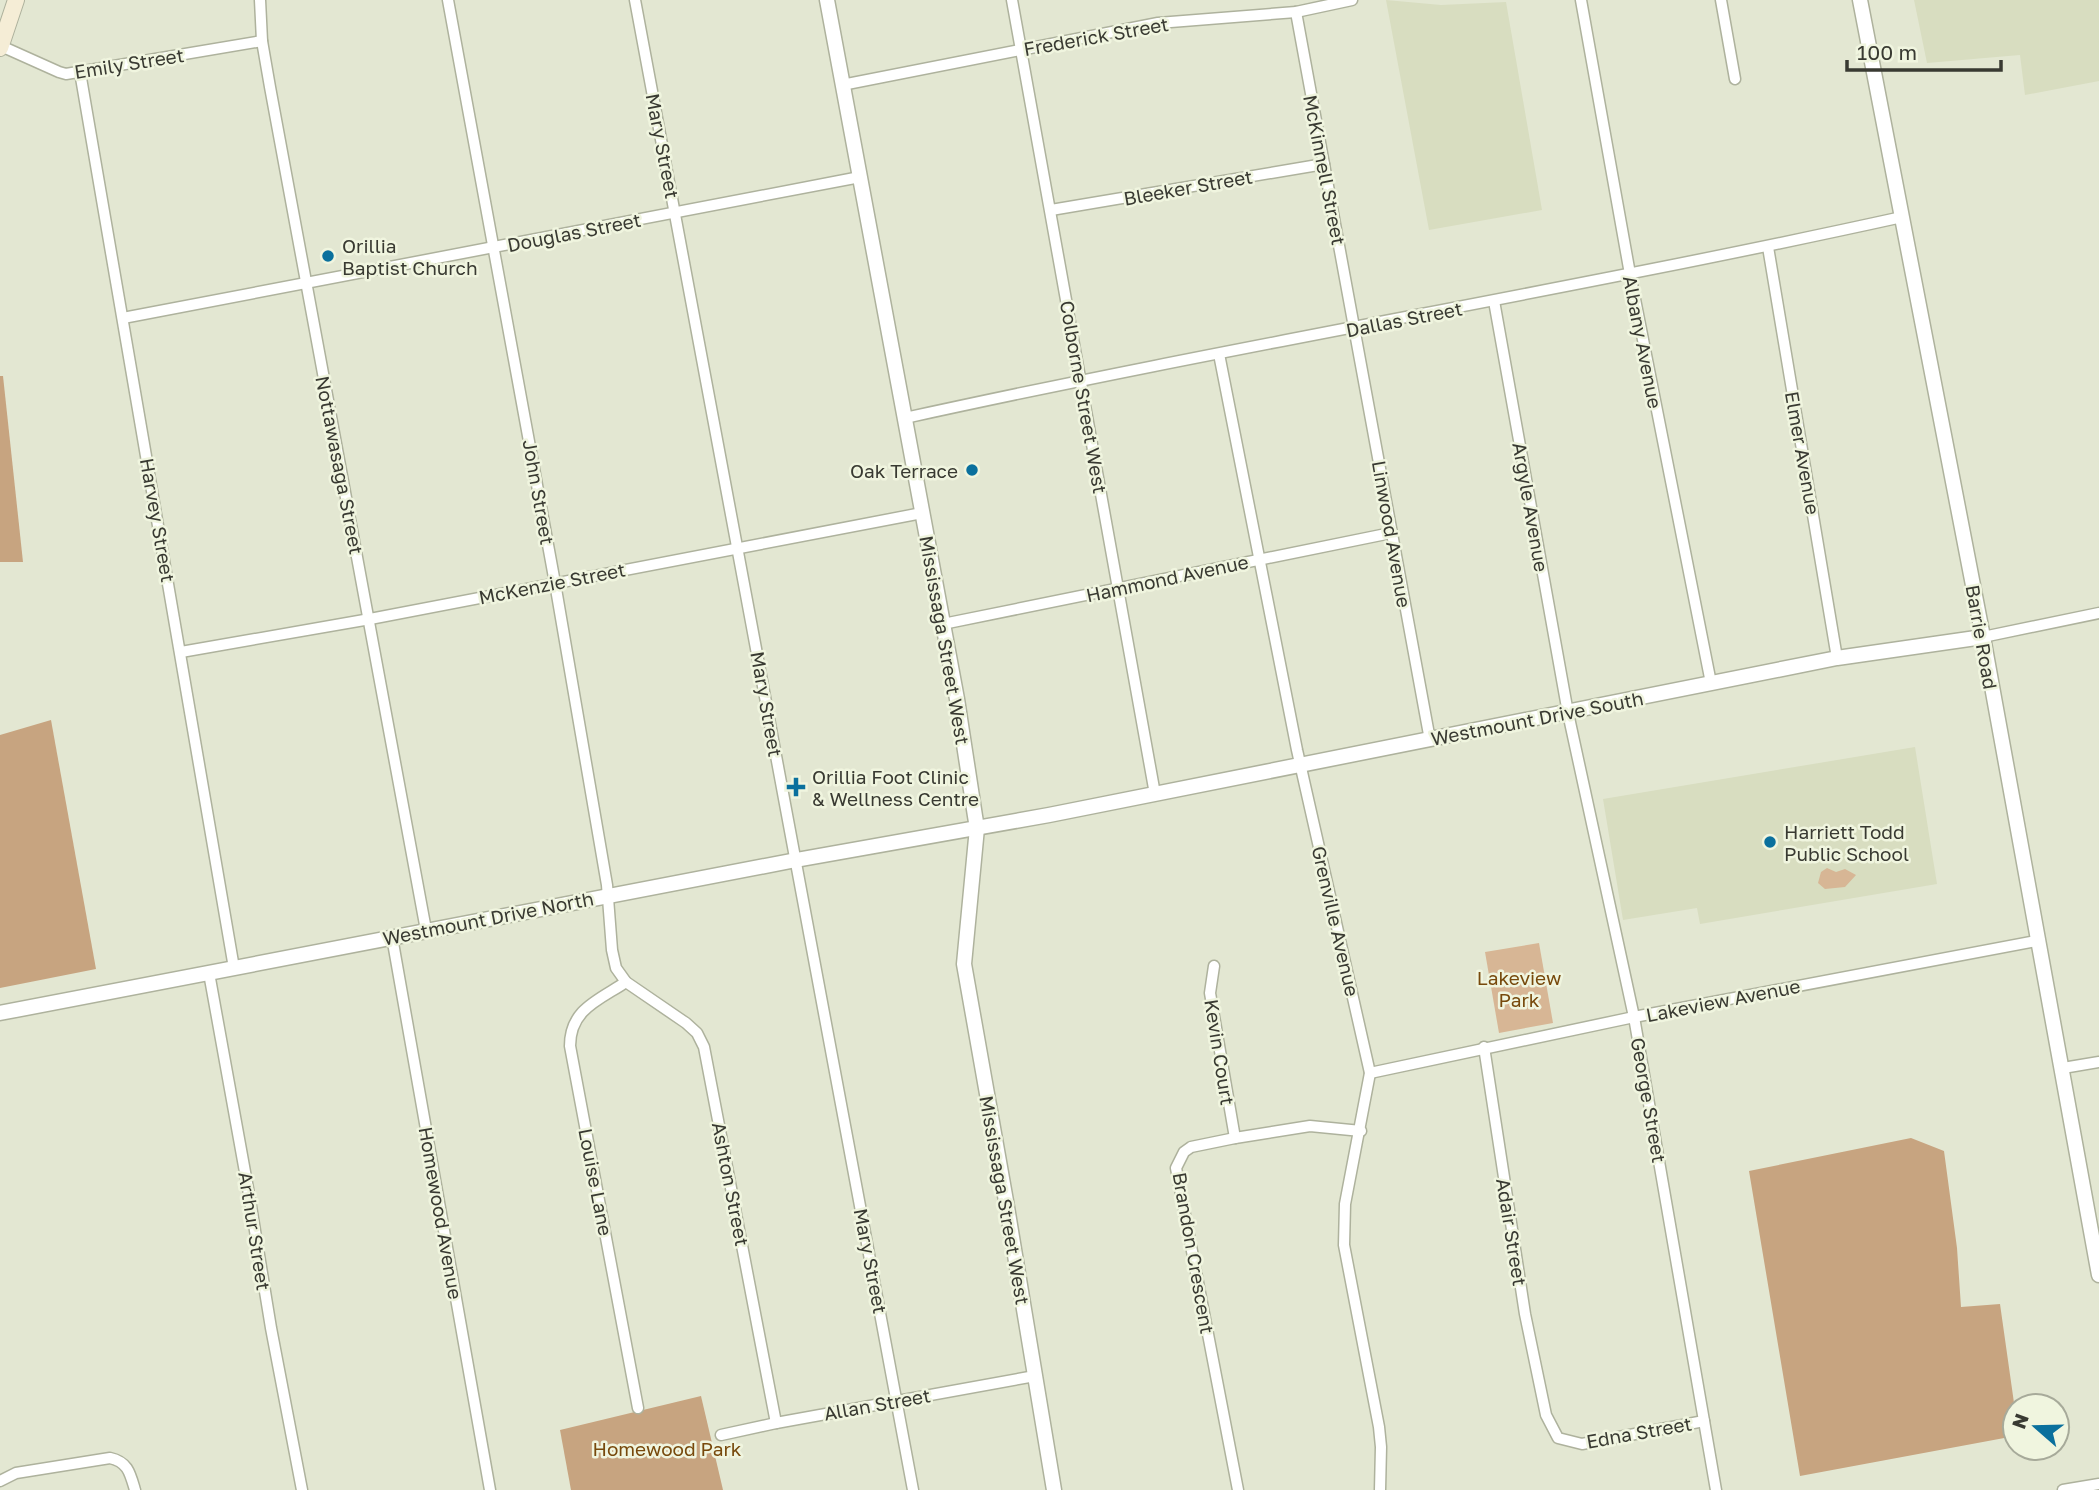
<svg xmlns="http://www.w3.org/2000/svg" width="2099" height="1490" viewBox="0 0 2099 1490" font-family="'Golos Text',sans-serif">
	<rect width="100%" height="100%" fill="#e3e7d2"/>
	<g fill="#d8ddc0">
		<polygon points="1386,0 1441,5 1506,2 1542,210 1429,230"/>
		<polygon points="1914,0 2099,0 2099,81 2025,95 2020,55 1927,63"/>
		<polygon points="1915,747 1937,884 1700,924 1697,908 1623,920 1603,799"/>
	</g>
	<g fill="#d7b695">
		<polygon points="1827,868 1836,872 1845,869 1856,875 1845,887 1825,889 1818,883 1821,872"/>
		<polygon points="1539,943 1553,1023 1499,1033 1485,952"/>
	</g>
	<g fill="#c7a480">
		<polygon points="0,376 3,376 23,562 0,562"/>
		<polygon points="51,720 96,969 0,988 0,735"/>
		<polygon points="1911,1138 1944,1151 1957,1248 1961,1307 2000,1304 2015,1410 2015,1436 1800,1476 1749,1171"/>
		<polygon points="701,1396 723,1490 571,1490 560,1430"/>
	</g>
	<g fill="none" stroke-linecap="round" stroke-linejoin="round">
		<defs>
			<g id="minor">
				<polyline points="260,0 262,41 270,87 426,930"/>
				<polyline points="448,0 555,583 607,885 612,950 616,968 626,982 686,1023 697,1033 704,1047 776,1423"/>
				<polyline points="635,0 913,1490"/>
				<polyline points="1012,0 1155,794"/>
				<polyline points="1581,0 1630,274 1711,683"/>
				<polyline points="1721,0 1735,79"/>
				<polyline points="1296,12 1430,740"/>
				<polyline points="1,46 59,72 66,74 262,41"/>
				<polyline points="80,72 234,968"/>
				<polyline points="842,85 1158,23 1296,12 1352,0"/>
				<polyline points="1051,210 1324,164"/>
				<polyline points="1768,247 1837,658"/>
				<polyline points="1494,301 1568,713 1634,1017 1716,1490"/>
				<polyline points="123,318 860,177"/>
				<polyline points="1219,354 1297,750 1370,1073 1345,1204 1344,1245 1379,1427 1381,1447 1380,1490"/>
				<path d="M905,418C1236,345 1571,290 1902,217"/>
				<polyline points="943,624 1391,533"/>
				<polyline points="1983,637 2099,613"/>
				<polyline points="181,652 370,619 922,513"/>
				<polyline points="392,937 490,1490"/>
				<polyline points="1214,966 1210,993 1235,1138"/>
				<polyline points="209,973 249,1194 271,1328 302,1490"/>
				<path d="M626,982C599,1000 570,1009 570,1046L638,1408"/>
				<polyline points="1484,1047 1525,1314 1546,1415 1558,1438 1582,1444 1704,1421"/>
				<polyline points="2063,1068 2099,1062"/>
				<polyline points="1370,1073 1634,1017 2036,941"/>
				<polyline points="721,1435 776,1423 1035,1376"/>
				<path d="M0,1481L16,1473L110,1458C128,1462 130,1473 135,1490"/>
				<polyline points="1238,1490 1176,1168 1184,1152 1191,1147 1235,1138 1310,1126 1361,1131"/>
				<polyline points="2063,1490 2099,1484"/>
			</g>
			<g id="tertiary">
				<polyline points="827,0 957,699 975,816 977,828 964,964 1006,1201 1054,1490"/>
				<polyline points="1860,0 1983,637 2099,1275"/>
				<polyline points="0,1013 796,860 1049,815 1837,658 1983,637"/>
			</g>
			<polyline id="secondary" points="0,48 16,0"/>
		</defs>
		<use href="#minor" stroke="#aeb29d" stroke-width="13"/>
		<use href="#tertiary" stroke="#aeb29d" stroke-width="17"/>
		<use href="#secondary" stroke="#aeb29d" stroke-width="18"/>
		<use href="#minor" stroke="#fff" stroke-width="10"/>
		<use href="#tertiary" stroke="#fff" stroke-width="14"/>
		<use href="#secondary" stroke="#f5edd6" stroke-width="16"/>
	</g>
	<g fill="#0a709d" stroke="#f0f5df" stroke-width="2.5">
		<circle cx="328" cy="256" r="7"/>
		<circle cx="972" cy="470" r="7"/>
		<path d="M792.5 776.5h7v7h7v7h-7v7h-7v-7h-7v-7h7z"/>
		<circle cx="1770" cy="842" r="7"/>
	</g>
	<g text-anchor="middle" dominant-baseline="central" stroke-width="5" stroke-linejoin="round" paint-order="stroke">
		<g font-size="19" fill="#393a32" stroke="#f0f5df">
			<text transform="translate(1096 36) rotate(-10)">Frederick Street</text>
			<text transform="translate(129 63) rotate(-9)">Emily Street</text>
			<text transform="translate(663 146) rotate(79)">Mary Street</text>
			<text transform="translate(1325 170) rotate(79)">McKinnell Street</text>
			<text transform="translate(1188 187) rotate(-10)">Bleeker Street</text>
			<text transform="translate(574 232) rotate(-11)">Douglas Street</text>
			<text transform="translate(1404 319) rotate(-11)">Dallas Street</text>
			<text transform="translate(1643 342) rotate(79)">Albany Avenue</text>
			<text transform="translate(1084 397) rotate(80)">Colborne Street West</text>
			<text transform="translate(1803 453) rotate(80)">Elmer Avenue</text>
			<text transform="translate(340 465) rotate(79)">Nottawasaga Street</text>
			<text transform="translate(539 492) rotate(80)">John Street</text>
			<text transform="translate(1531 507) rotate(80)">Argyle Avenue</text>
			<text transform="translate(158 520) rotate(80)">Harvey Street</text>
			<text transform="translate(1392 534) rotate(80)">Linwood Avenue</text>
			<text transform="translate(1167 578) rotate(-12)">Hammond Avenue</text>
			<text transform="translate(552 583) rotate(-11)">McKenzie Street</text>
			<text transform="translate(1982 637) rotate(80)">Barrie Road</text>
			<text transform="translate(945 640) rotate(80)">Mississaga Street West</text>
			<text transform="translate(767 704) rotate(80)">Mary Street</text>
			<text transform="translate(1537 718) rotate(-11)">Westmount Drive South</text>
			<text transform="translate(488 918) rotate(-11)">Westmount Drive North</text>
			<text transform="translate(1336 921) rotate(77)">Grenville Avenue</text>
			<text transform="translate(1723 1000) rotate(-11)">Lakeview Avenue</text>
			<text transform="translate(1220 1052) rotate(81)">Kevin Court</text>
			<text transform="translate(1649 1100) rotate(80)">George Street</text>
			<text transform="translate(596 1182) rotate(79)">Louise Lane</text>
			<text transform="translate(731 1184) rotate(79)">Ashton Street</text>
			<text transform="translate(1005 1200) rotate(80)">Mississaga Street West</text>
			<text transform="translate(441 1213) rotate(80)">Homewood Avenue</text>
			<text transform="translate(255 1231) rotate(81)">Arthur Street</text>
			<text transform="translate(1512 1232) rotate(81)">Adair Street</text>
			<text transform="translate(1194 1253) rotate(80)">Brandon Crescent</text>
			<text transform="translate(871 1261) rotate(79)">Mary Street</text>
			<text transform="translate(877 1404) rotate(-10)">Allan Street</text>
			<text transform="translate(1639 1432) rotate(-10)">Edna Street</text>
		</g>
		<g font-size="19" fill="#393a32" stroke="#f0f5df" text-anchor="start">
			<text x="342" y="245">Orillia<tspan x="342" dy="22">Baptist Church</tspan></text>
			<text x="958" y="470" text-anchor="end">Oak Terrace</text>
			<text x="812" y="776">Orillia Foot Clinic<tspan x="812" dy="22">&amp; Wellness Centre</tspan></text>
			<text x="1784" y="831">Harriett Todd<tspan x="1784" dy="22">Public School</tspan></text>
		</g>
		<g font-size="19" fill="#77490c" stroke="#f0f5df">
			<text x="1519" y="977">Lakeview<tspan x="1519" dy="22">Park</tspan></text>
			<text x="667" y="1448">Homewood Park</text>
		</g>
	</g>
	<g transform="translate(2036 1427) rotate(290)"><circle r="33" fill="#f0f5df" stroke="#a7aa9a" stroke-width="2"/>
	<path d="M0-5L12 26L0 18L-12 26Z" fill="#0a709d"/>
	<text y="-10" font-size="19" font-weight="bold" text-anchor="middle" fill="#393a32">N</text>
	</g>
	<path d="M1847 60v10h154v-10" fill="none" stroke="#393a32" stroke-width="3.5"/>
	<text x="1857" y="60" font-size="21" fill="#393a32" stroke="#f0f5df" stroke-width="5" paint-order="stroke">100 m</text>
</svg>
